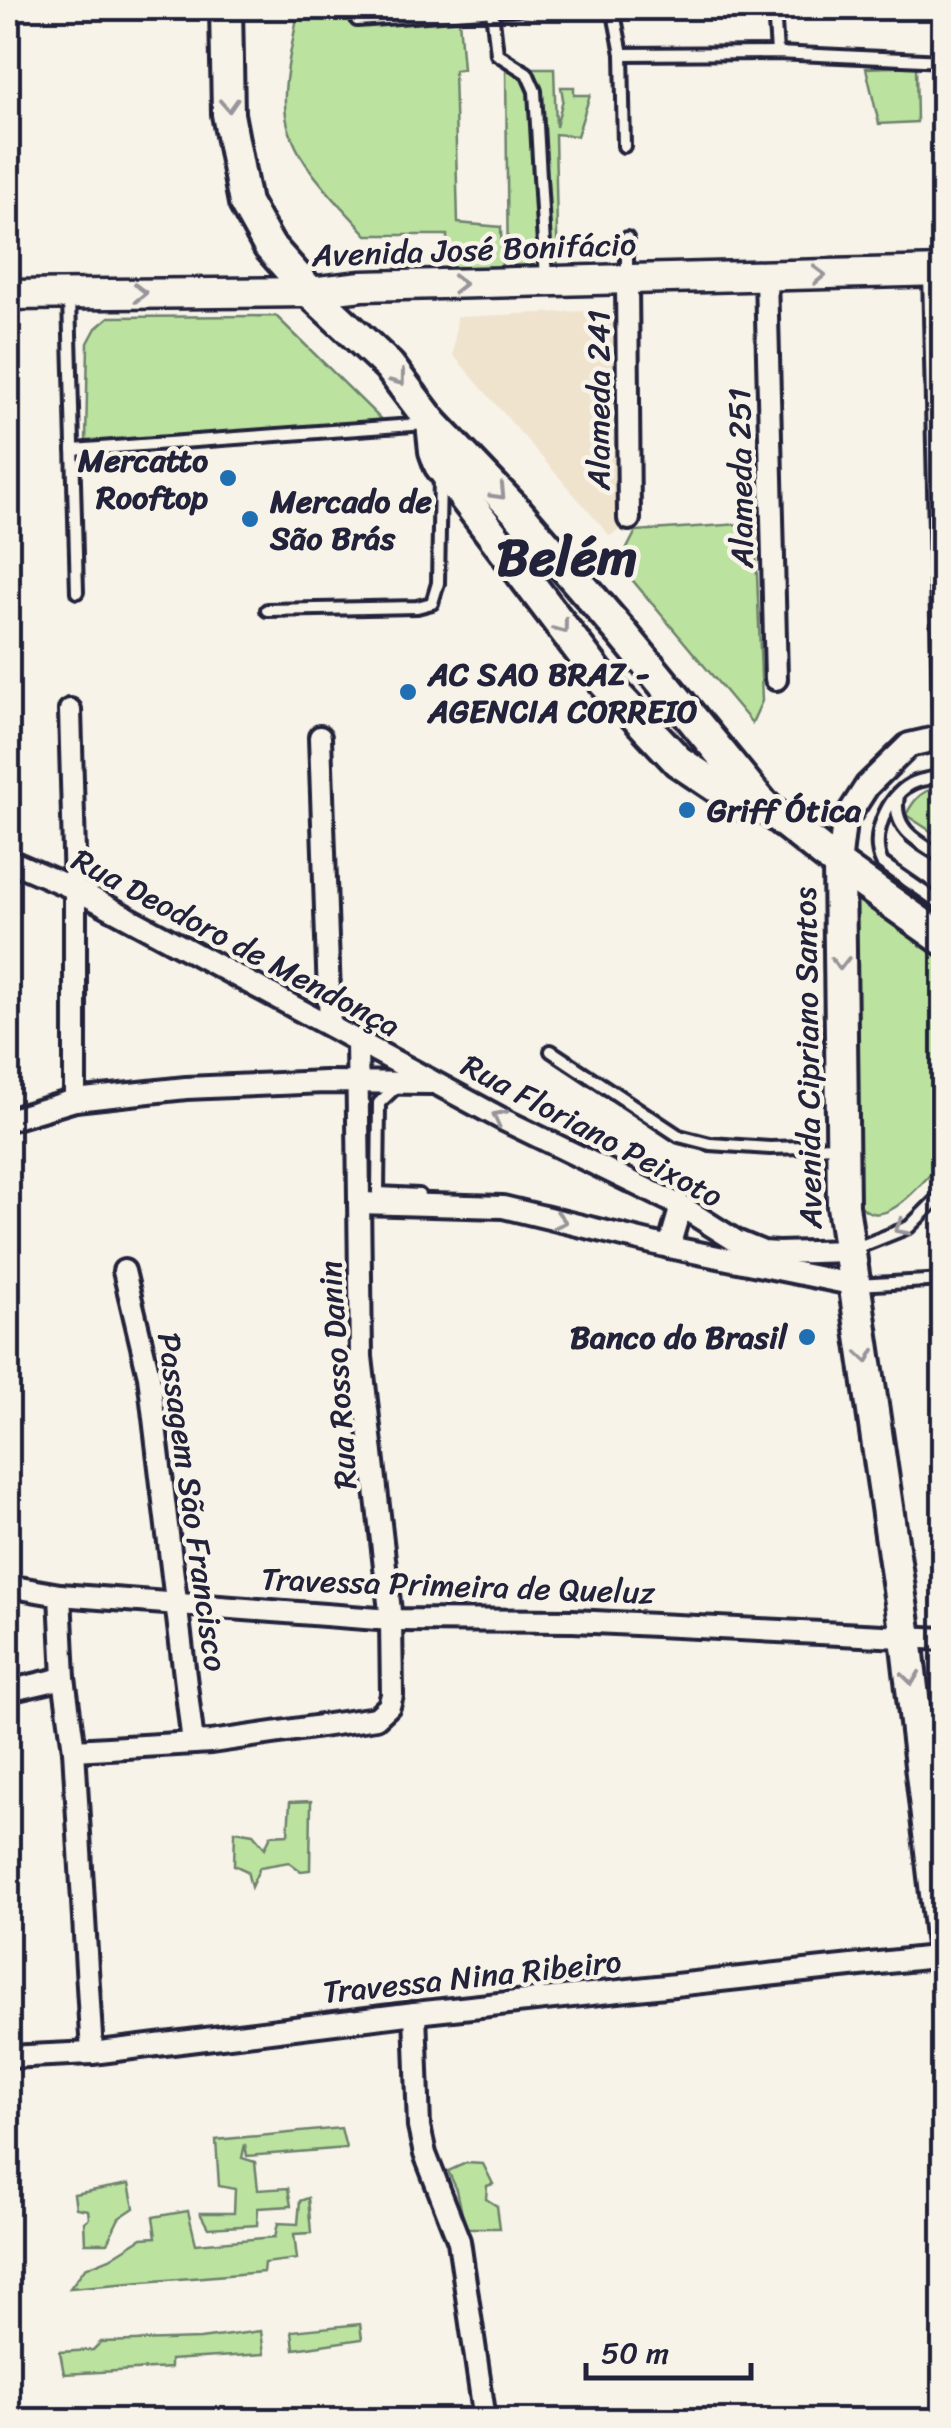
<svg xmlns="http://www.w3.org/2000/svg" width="951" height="2428" viewBox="0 0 951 2428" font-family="Sriracha,sans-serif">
	<rect width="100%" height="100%" fill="#f7f3e8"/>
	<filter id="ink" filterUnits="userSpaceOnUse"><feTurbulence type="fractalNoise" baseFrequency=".01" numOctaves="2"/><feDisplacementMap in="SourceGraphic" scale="20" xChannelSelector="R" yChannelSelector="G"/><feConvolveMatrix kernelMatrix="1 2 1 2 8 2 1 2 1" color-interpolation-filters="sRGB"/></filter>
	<g filter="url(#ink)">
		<polygon fill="#f0e3ce" points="606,310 615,323 619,530 610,536 453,355 457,317"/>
		<g fill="#bbe39f" stroke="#6e826d" stroke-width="2.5">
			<path d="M297,17L459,19L463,69L454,70L458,223L501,227L502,269L448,268L447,235H367C334,197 285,156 285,103C284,75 293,44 297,17Z"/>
			<polygon points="916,66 917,122 879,124 866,68"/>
			<polygon points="506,68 554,68 556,127 563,99 561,87 574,87 574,95 590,95 577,136 555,134 558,281 508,283"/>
			<polygon points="276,316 396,434 86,442 88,343 96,328 109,317"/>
			<polygon points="755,523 762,701 752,723 619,564 636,531"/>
			<path d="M943,786H944L943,839L906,815C915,797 923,790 943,786Z"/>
			<path d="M846,890L943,960V1160C926,1178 880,1241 857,1200Z"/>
			<polygon points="311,1801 310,1870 301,1871 289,1862 260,1867 251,1887 247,1871 234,1865 235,1831 253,1834 265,1848 271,1835 288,1834 290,1802"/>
			<polygon points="341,2128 346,2148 247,2156 245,2144 242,2158 255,2162 258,2190 288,2188 291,2206 258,2208 257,2225 208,2228 200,2213 234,2213 235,2189 219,2186 216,2140"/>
			<polygon points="466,2163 483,2164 493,2184 487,2186 486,2199 497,2206 500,2228 465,2228 457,2190 448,2171"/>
			<polygon points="129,2184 134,2208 119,2218 107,2243 85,2243 84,2222 89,2218 88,2210 76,2208 74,2194"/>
			<polygon points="308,2198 311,2233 294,2234 297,2259 264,2263 263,2272 70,2288 85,2268 110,2258 142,2238 156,2237 153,2217 188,2211 196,2244 275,2237 278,2223 298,2224 300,2201"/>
			<polygon points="360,2324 362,2339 294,2349 292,2331"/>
			<polygon points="261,2331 264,2354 170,2360 170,2368 64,2374 60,2352 93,2350 101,2342 200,2339"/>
		</g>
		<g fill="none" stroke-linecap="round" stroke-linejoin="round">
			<defs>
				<g id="service">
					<polyline points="613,8 622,54 624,146"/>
					<polyline points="774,8 777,53"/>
					<polyline points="492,10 497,54 527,73 535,91 546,279"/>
					<polyline points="357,20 525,8"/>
					<polyline points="622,54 777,53 944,61"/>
					<polyline points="627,238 627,277"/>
					<polyline points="69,298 77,592"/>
					<polyline points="73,450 426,424"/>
					<polyline points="267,610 417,607 432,603 438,583 440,476"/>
					<path d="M944,776C934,778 920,779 911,784C886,798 870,837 882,863L944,906"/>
					<path d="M898,796C891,830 919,842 944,858"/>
					<polyline points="551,1051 679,1136 710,1144 770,1148 838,1146"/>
					<polyline points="399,1084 379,1103 378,1193 419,1195"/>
					<polyline points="854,1249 909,1227 944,1192"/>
					<polyline points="857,1285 944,1280"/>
				</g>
				<g id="minor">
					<polyline points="934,272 944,706"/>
					<polyline points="766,276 776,679"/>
					<polyline points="627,280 629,519"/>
					<polyline points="70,710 75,889 75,1100"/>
					<polyline points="320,737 330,1025"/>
					<polyline points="8,860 75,889 504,1120 681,1206 736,1241 763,1252 778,1253 848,1251"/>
					<polyline points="8,1120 75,1100 186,1088 325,1082 432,1083"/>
					<polyline points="359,1203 503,1207 669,1247 856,1285"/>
					<polyline points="669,1247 681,1206"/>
					<polyline points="124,1271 149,1376 193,1743"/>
					<polyline points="8,1586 60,1595 391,1620 573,1621 944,1639"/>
					<polyline points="60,1595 64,1678 74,1750 92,2053"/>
					<polyline points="8,1691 64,1678"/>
					<polyline points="74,1750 211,1742 376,1718 389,1706 392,1695 391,1620 361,1357 357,1040"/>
					<polyline points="415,2013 419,2127 425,2154 459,2241 485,2420"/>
					<polyline points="8,2057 92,2053 415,2013 944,1956"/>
				</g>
				<polyline id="tertiary" points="839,865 844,822 867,786 909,745 944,737"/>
				<polyline id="secondary" points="8,295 310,292 362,286 944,271"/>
				<g id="primary">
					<polyline points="226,8 228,114 245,203 269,246 310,292 389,366 432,423 519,514 622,633 764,806 839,865 944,940"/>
					<polyline points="432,423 435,451 440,465 604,682 678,761 744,805 758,806"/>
					<polyline points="839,865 843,1206 906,1637 944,1962"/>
				</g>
			</defs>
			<use href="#service" stroke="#22223b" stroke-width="18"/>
			<use href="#minor" stroke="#22223b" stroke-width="28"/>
			<use href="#tertiary" stroke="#22223b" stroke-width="30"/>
			<use href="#secondary" stroke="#22223b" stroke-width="35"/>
			<use href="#primary" stroke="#22223b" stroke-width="38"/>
			<use href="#service" stroke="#f7f3e8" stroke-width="10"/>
			<use href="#minor" stroke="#f7f3e8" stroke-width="20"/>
			<use href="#tertiary" stroke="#f7f3e8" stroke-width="22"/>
			<use href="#secondary" stroke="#f7f3e8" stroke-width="28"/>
			<use href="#primary" stroke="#f7f3e8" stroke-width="30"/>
		</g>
		<defs><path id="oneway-chevron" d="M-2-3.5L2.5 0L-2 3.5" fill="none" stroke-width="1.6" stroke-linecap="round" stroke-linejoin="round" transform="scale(2.5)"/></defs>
		<g stroke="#97959a">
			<use href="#oneway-chevron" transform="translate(229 105) rotate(87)"/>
			<use href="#oneway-chevron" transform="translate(819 275) rotate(-2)"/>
			<use href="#oneway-chevron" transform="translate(459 284) rotate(-1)"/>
			<use href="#oneway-chevron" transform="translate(140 293) rotate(-1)"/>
			<use href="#oneway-chevron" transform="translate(399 379) rotate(53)"/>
			<use href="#oneway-chevron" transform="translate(499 493) rotate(46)"/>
			<use href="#oneway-chevron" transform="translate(562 627) rotate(53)"/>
			<use href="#oneway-chevron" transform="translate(840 963) rotate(90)"/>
			<use href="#oneway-chevron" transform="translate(499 1117) rotate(-153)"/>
			<use href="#oneway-chevron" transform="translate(560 1221) rotate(14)"/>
			<use href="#oneway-chevron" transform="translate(901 1228) rotate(153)"/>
			<use href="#oneway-chevron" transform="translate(866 1356) rotate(82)"/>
			<use href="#oneway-chevron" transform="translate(911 1678) rotate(83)"/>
		</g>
	</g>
	<g fill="#1f6fb2" stroke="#f7f3e8" stroke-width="4">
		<circle cx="228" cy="478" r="10"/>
		<circle cx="250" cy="519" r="10"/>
		<circle cx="408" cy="692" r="10"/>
		<circle cx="687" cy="810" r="10"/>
		<circle cx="807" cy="1337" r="10"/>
	</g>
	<g text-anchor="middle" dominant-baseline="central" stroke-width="9" stroke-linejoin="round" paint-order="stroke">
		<g font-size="32" fill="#22223b" stroke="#f7f3e8">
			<text transform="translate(474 250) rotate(-2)">Avenida José Bonifácio</text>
			<text transform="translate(598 400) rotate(-90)">Alameda 241</text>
			<text transform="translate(741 478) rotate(-91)">Alameda 251</text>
			<text transform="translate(236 943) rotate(28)">Rua Deodoro de Mendonça</text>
			<text transform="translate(808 1058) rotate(-91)">Avenida Cipriano Santos</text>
			<text transform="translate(592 1131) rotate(28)">Rua Floriano Peixoto</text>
			<text transform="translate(338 1375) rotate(-94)">Rua Rosso Danin</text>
			<text transform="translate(192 1502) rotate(82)">Passagem São Francisco</text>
			<text transform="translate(458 1586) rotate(2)">Travessa Primeira de Queluz</text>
			<text transform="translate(472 1977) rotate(-6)">Travessa Nina Ribeiro</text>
		</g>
		<g font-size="32" font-weight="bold" fill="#22223b" stroke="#f7f3e8" text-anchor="start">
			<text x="208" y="460" text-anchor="end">Mercatto<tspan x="208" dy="37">Rooftop</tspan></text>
			<text x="270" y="501">Mercado de<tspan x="270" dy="37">São Brás</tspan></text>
			<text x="428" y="674">AC SAO BRAZ -<tspan x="428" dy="37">AGENCIA CORREIO</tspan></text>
			<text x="707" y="810">Griff Ótica</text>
			<text x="787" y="1337" text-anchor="end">Banco do Brasil</text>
		</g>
		<g font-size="52" font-weight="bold" fill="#22223b" stroke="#f7f3e8">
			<text x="567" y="558">Belém</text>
		</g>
	</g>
	<rect width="951" height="2428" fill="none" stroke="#f7f3e8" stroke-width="40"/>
	<rect x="20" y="20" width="911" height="2388" fill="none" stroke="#22223b" stroke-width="4" filter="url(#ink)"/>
	<path d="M586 2363v15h165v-15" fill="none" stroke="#22223b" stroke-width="5"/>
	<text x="601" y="2363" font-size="30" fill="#22223b" stroke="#f7f3e8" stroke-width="8" paint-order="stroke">50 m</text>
</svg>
